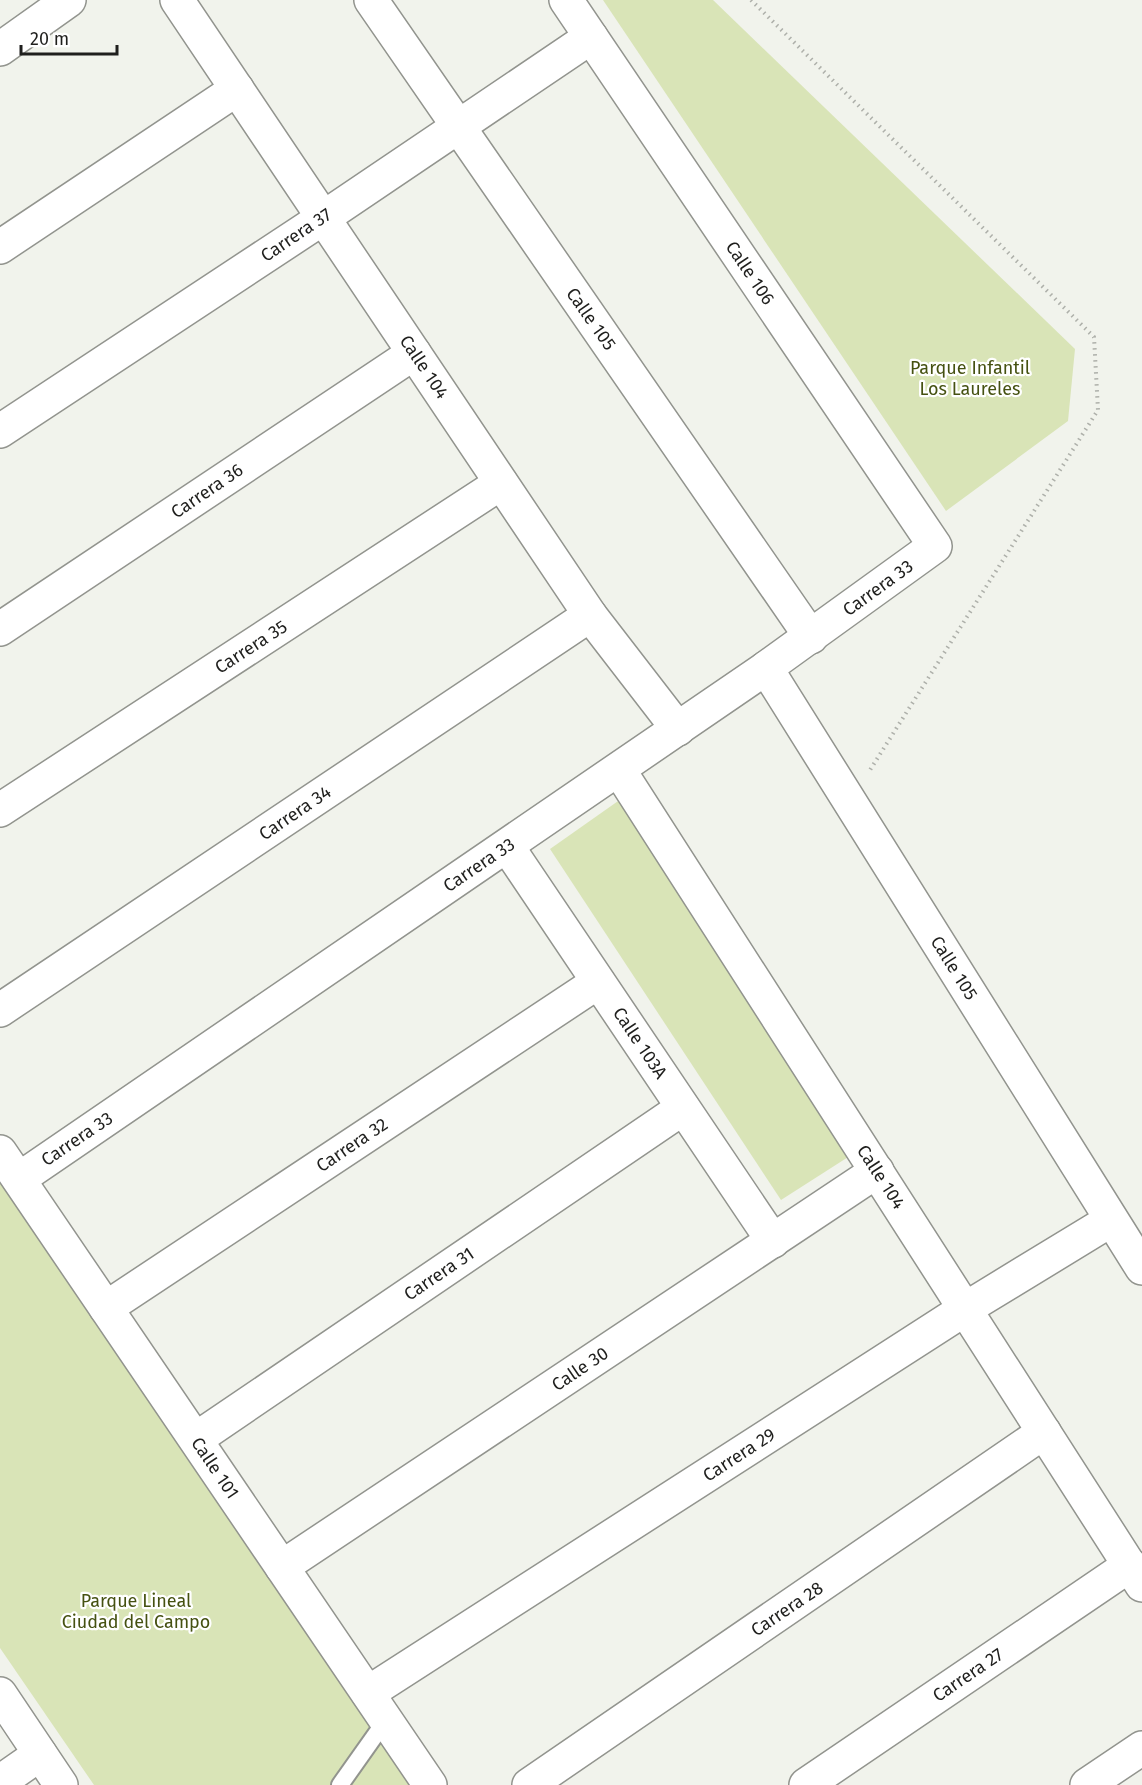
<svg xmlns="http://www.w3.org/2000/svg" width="1142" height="1785" viewBox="0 0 1142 1785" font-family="'Fira Sans',sans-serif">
	<rect width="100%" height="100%" fill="#f1f3ec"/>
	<g fill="#d9e4b7">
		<polygon points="603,0 713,0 1075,349 1068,421 946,511"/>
		<polygon points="621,799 856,1152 781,1200 550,849"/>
		<polygon points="0,1171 413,1785 94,1785 0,1648"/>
	</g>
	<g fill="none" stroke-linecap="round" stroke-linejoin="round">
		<defs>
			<polyline id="lane" points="340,1785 386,1720"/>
			<g id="street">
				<polyline points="177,0 590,615 678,729"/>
				<polyline points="371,0 811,637"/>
				<polyline points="0,49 69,0"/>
				<polyline points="0,247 237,89"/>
				<polyline points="0,431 323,218 591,37"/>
				<polyline points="0,629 414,353"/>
				<polyline points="766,668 1142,1268"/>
				<polyline points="619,770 1142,1585"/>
				<polyline points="0,810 501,483"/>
				<polyline points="507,846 773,1241"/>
				<polyline points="0,1010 590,615"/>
				<polyline points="19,1179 766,668 935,546 566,0"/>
				<polyline points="106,1308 598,982"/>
				<polyline points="196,1439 683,1108"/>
				<polyline points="282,1567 877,1171"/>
				<polyline points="368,1693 965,1309 1111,1220"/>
				<polyline points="0,1782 40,1754"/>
				<polyline points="529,1785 1044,1432"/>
				<polyline points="806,1785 1130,1565"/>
				<polyline points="1087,1785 1142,1748"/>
			</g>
			<g id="secondary">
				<polyline points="0,1152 430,1785"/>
				<polyline points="0,1694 61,1785"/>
			</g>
		</defs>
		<use href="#lane" stroke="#92948e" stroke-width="20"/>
		<use href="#street" stroke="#92948e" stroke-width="36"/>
		<use href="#secondary" stroke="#92948e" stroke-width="36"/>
		<polyline stroke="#aeb0aa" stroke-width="4" stroke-dasharray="1.5 4.5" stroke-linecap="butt" points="751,0 1094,337 1098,410 870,770"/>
		<use href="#lane" stroke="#fff" stroke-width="16"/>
		<use href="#street" stroke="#fff" stroke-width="33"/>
		<use href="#secondary" stroke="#fff" stroke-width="33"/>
	</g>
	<g text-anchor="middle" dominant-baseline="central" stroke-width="4.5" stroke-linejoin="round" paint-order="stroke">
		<g font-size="18" fill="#1f1f1d" stroke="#fff">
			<text transform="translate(296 235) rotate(-34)">Carrera 37</text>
			<text transform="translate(750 273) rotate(56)">Calle 106</text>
			<text transform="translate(591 319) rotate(55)">Calle 105</text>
			<text transform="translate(424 367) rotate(56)">Calle 104</text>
			<text transform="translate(207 491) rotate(-34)">Carrera 36</text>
			<text transform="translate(878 588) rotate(-36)">Carrera 33</text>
			<text transform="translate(251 647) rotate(-33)">Carrera 35</text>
			<text transform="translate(295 813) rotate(-34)">Carrera 34</text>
			<text transform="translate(479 865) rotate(-34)">Carrera 33</text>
			<text transform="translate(954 968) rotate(58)">Calle 105</text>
			<text transform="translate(640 1043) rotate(56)">Calle 103A</text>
			<text transform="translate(77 1139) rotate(-34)">Carrera 33</text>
			<text transform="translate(352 1145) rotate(-34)">Carrera 32</text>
			<text transform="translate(881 1177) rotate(57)">Calle 104</text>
			<text transform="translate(439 1274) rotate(-34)">Carrera 31</text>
			<text transform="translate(580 1369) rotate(-34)">Calle 30</text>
			<text transform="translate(739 1455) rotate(-33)">Carrera 29</text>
			<text transform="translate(215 1468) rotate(56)">Calle 101</text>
			<text transform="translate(787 1609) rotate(-34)">Carrera 28</text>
			<text transform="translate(968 1675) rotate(-34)">Carrera 27</text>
		</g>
		<g font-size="18" fill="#455111" stroke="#fff">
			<text x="970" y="368">Parque Infantil<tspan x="970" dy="21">Los Laureles</tspan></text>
			<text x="136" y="1601">Parque Lineal<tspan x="136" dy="21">Ciudad del Campo</tspan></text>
		</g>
	</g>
	<path d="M21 45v9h96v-9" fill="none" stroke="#1f1f1d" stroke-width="3"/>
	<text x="30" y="45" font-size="18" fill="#1f1f1d" stroke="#ffffff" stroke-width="4.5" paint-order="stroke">20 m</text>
</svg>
